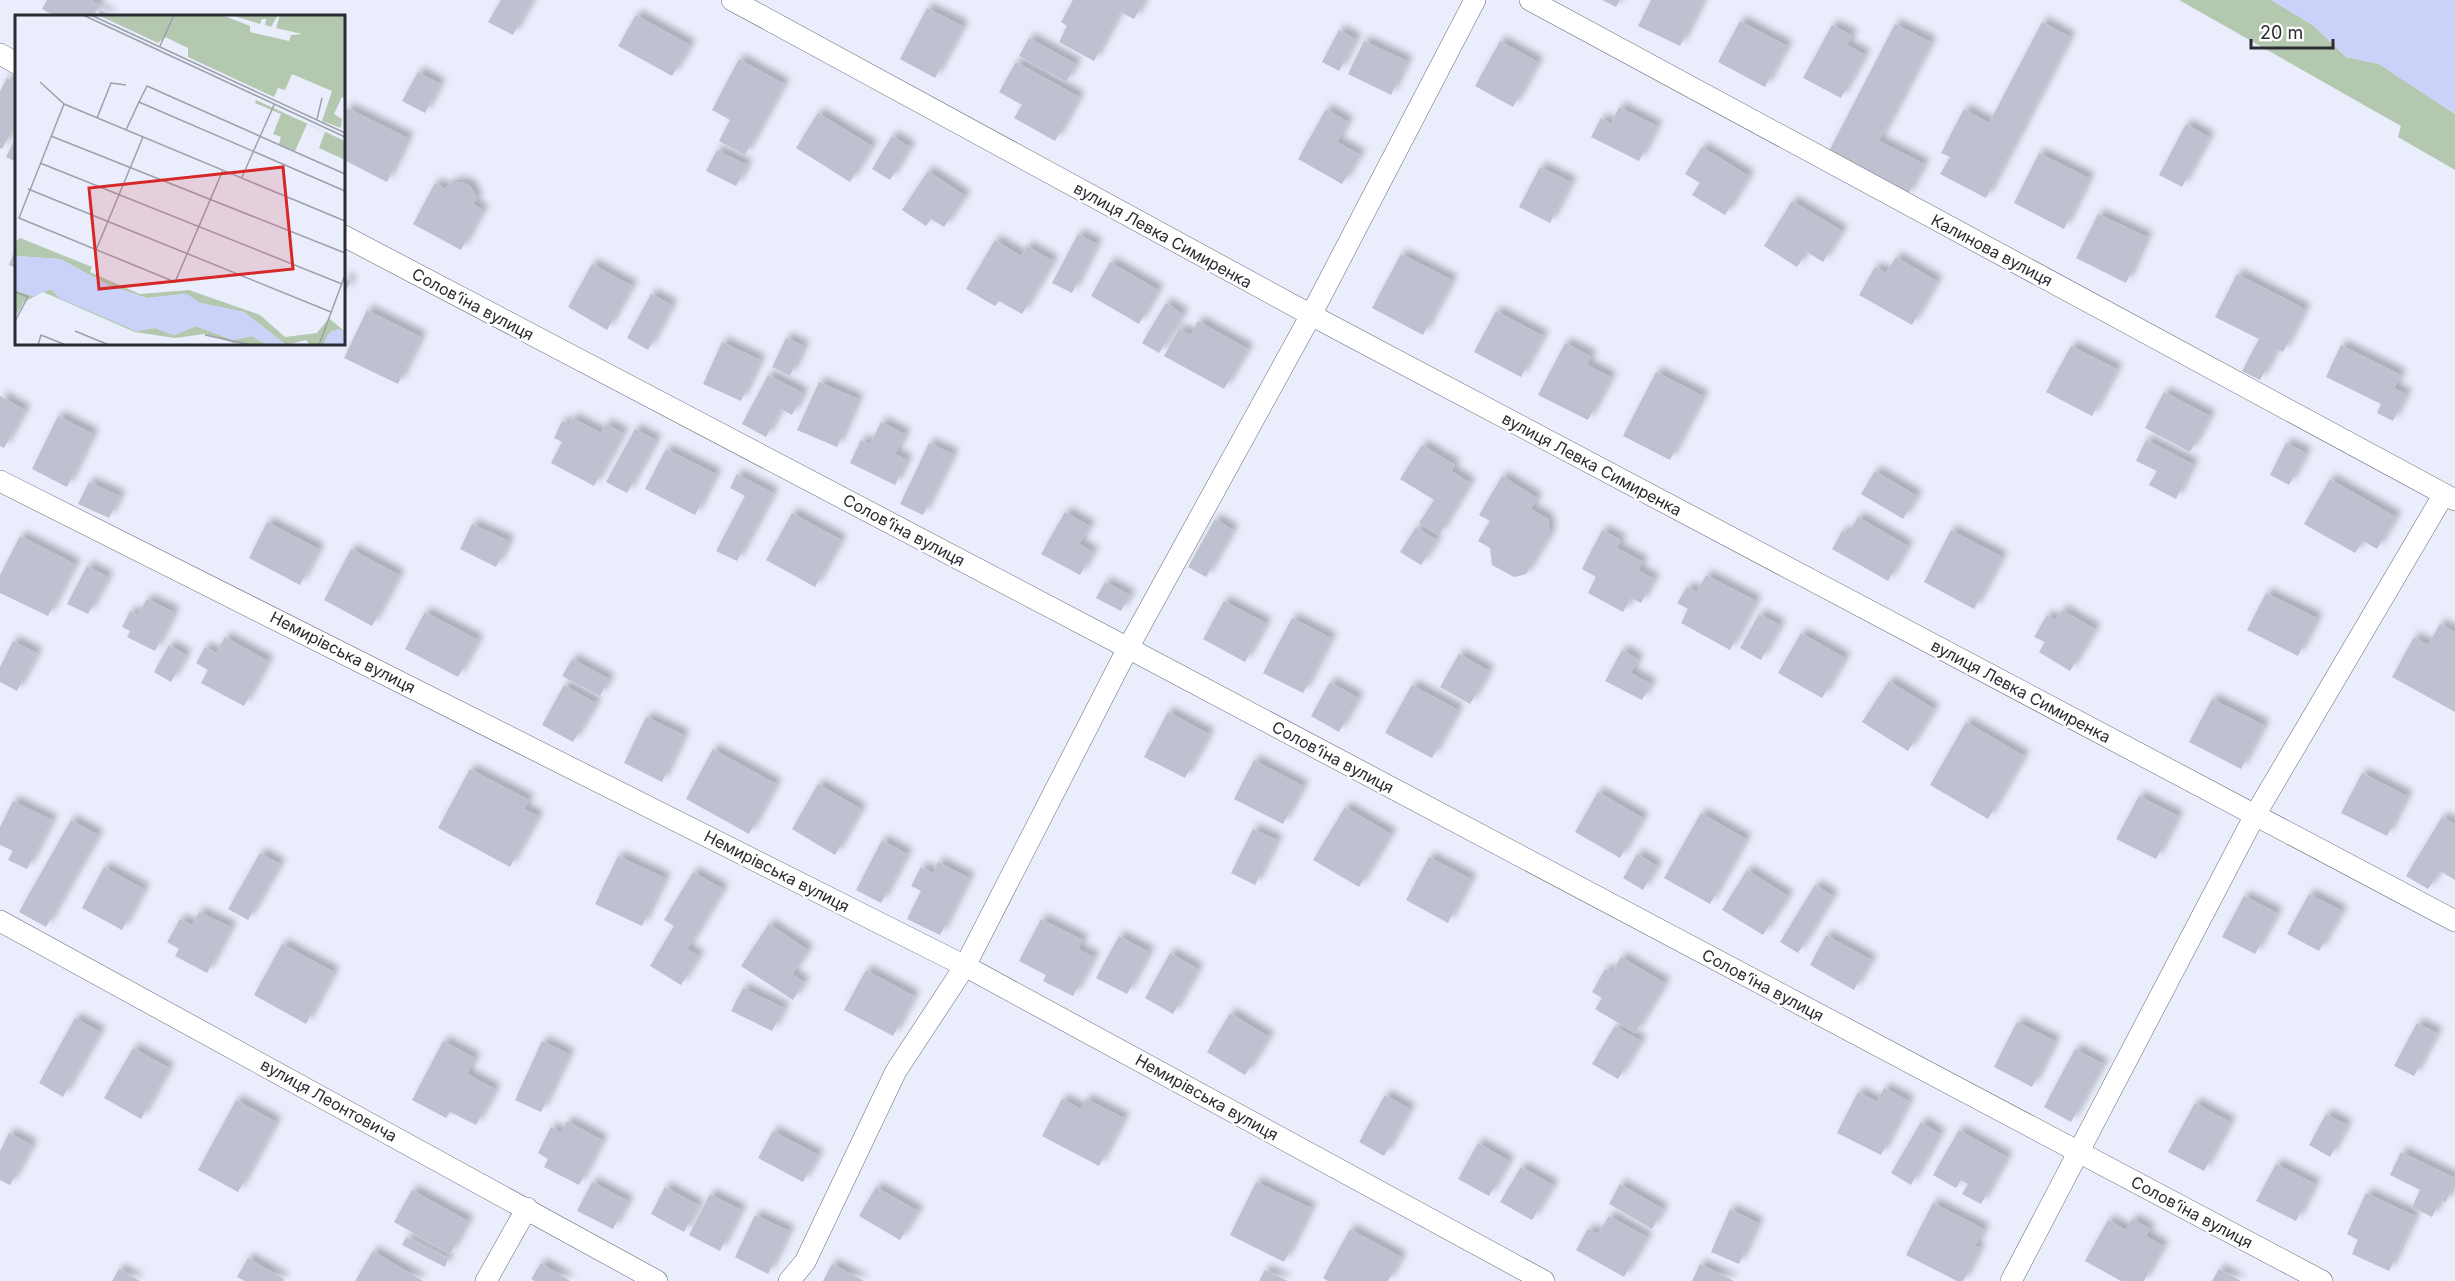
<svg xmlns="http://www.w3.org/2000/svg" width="2455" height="1281" viewBox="0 0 2455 1281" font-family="Inter,sans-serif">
	<defs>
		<filter id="shadow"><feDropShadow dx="5.5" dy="-5.5" stdDeviation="3" flood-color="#0004"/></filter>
	</defs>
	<rect width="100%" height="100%" fill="#e9edfc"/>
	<polygon fill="#b4c8b0" points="2179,0 2271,0 2313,25 2346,57 2379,64 2455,114 2455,170 2398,137 2401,126"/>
	<polygon fill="#cad2fa" points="2271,0 2455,0 2455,114 2379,64 2346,57 2313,25"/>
	<g fill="#bec1d0" filter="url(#shadow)">
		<polygon points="47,0 91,0 100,5 93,16 55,16 42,9"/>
		<polygon points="501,0 532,0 513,35 488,22"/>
		<polygon points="1073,0 1145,0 1134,19 1120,12 1094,61 1059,42 1067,26 1061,22"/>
		<polygon points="1602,0 1620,0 1616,7"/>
		<polygon points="1651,0 1703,0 1680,46 1638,26"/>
		<polygon points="927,8 963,26 935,78 900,59"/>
		<polygon points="100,10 113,16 97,16"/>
		<polygon points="636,15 690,45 672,76 618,46"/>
		<polygon points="1740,21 1787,46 1765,87 1718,62"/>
		<polygon points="2042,22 2070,37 1986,198 1940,174 1950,157 1941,153 1964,109 1989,123"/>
		<polygon points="1895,24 1931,42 1879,141 1924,164 1907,196 1827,155"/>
		<polygon points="1832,25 1852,35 1847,45 1865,55 1841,98 1803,78"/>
		<polygon points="1339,30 1356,39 1339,71 1322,62"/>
		<polygon points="1029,38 1076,64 1066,82 1019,56"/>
		<polygon points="1364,41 1407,61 1391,95 1348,74"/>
		<polygon points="1500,41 1538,62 1513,107 1475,86"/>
		<polygon points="739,59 784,84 745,155 719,141 730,120 712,110"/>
		<polygon points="1016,62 1079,97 1055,141 1014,118 1022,105 999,92"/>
		<polygon points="418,72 440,84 425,113 402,101"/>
		<polygon points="7,78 16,83 16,123 2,149 0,148 0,91"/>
		<polygon points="1619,107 1657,126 1639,161 1591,137 1601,118 1611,124"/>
		<polygon points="347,108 408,138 387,182 344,160 344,116"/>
		<polygon points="1326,109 1348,122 1337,142 1360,155 1342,184 1298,159"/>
		<polygon points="818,113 872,146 850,182 796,148"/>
		<polygon points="2186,124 2209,137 2182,187 2159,175"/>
		<polygon points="16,136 16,162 6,157"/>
		<polygon points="892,136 910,147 890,180 872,169"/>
		<polygon points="1702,147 1749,176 1725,215 1692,195 1700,183 1685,174"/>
		<polygon points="717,150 747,165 736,186 706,171"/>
		<polygon points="2039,153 2089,178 2064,229 2014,203"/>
		<polygon points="1540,167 1571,182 1550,223 1519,207"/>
		<polygon points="928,171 965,196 944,227 931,219 926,226 902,210"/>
		<polygon points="462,182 470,186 477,198 473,204 483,210 461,250 413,224 435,183 446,189 449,184"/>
		<polygon points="1792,201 1842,231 1823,262 1807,252 1797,267 1764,246"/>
		<polygon points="2098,214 2147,237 2126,283 2076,258"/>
		<polygon points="1078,234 1097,244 1072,293 1052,283"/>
		<polygon points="995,240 1021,256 1027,246 1053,261 1022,314 999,301 995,306 966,289"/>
		<polygon points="16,248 16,268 9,265"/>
		<polygon points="1401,254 1452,280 1423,335 1372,308"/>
		<polygon points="1896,257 1937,281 1912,325 1859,295 1875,267 1886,273"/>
		<polygon points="1110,262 1158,290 1139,324 1091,296"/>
		<polygon points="592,264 632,286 607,330 568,307"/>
		<polygon points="2237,274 2305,309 2283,352 2277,349 2260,380 2242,371 2259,339 2215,317"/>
		<polygon points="344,277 351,281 344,294"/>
		<polygon points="651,294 672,305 648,350 627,338"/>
		<polygon points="1166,303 1183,314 1159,353 1142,343"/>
		<polygon points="367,310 421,337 398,384 344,358"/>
		<polygon points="1496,311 1543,336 1521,377 1474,352"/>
		<polygon points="1198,321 1248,349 1224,389 1164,356 1179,329 1191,335"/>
		<polygon points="786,338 804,346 790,376 772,367"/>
		<polygon points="722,342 760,360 741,401 703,384"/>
		<polygon points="1565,343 1591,356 1587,365 1611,377 1588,420 1538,395"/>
		<polygon points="2341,345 2401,375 2394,388 2406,394 2393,421 2377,413 2381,404 2326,377"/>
		<polygon points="2071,346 2117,369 2092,416 2046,392"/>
		<polygon points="1656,372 1703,396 1670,460 1623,436"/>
		<polygon points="768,375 803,393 792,415 781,409 766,437 742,424"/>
		<polygon points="819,382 858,399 837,447 797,430"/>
		<polygon points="2164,392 2210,416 2190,452 2145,428"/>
		<polygon points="0,396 25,410 4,448 0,446"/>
		<polygon points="58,416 93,434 67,487 32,469"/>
		<polygon points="572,418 601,433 606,424 623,433 594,486 551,463 562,442 554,438 562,421 569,425"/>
		<polygon points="881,422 905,434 895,454 907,460 895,485 850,463 861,440 870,444"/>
		<polygon points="635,429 656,440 627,493 606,482"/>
		<polygon points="2146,440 2193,464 2176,499 2149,485 2157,471 2136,461"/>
		<polygon points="929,443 953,454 923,515 900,504"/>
		<polygon points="2286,443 2306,453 2289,485 2270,475"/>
		<polygon points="1422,445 1455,465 1451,471 1470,483 1439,535 1419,523 1434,500 1400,479"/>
		<polygon points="666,449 716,474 695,515 645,489"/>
		<polygon points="1875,471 1917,496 1903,519 1861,494"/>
		<polygon points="737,474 773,493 737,561 716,551 745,496 730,488"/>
		<polygon points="1502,476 1537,498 1531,509 1548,519 1550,534 1526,574 1514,577 1492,565 1490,548 1478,541 1490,521 1479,515"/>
		<polygon points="2330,479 2396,517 2377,549 2363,541 2355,553 2304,524"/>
		<polygon points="89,482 120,496 109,518 78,504"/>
		<polygon points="1065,512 1090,526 1079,544 1093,552 1080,575 1041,554"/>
		<polygon points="792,513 841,540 815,587 766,560"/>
		<polygon points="1858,517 1908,546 1888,581 1832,549 1842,531 1848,534"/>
		<polygon points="1215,519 1233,530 1206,577 1188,567"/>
		<polygon points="267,522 319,549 300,585 249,558"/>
		<polygon points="472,524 509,541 496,567 460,549"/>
		<polygon points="1416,527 1437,540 1421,565 1400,552"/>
		<polygon points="1602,530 1621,540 1617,548 1643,562 1638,570 1654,579 1641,603 1631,598 1623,612 1588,593 1596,577 1582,569"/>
		<polygon points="1951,530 2002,557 1974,609 1924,582"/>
		<polygon points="20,536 75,564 48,616 0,593 0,575"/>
		<polygon points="351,549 399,575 372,626 324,600"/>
		<polygon points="87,566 108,577 88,614 67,604"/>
		<polygon points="1706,575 1756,601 1730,650 1681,623 1688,609 1677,603 1687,587 1697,592"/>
		<polygon points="1105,582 1130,595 1121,611 1096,598"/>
		<polygon points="2266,593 2317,618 2298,656 2247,630"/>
		<polygon points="147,599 174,612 155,651 127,637 130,631 122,627 130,611 138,615"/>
		<polygon points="1224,601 1266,623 1245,662 1203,639"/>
		<polygon points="2062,610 2095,629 2070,671 2039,652 2045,642 2034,637 2047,615 2055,620"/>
		<polygon points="425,612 478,640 458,677 405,649"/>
		<polygon points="1759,614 1780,625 1761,660 1740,648"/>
		<polygon points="1292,618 1331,638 1303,693 1263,673"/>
		<polygon points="2440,624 2455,632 2455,712 2392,677 2414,637 2428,645"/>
		<polygon points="1801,633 1845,658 1822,698 1778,673"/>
		<polygon points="225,637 268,661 244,706 201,683 208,670 196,663 205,647 216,653"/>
		<polygon points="13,641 37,653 17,691 0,682 0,667"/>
		<polygon points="169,645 186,655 171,682 154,672"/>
		<polygon points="1622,650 1638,659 1631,673 1651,684 1642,700 1605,681"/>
		<polygon points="1459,654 1489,671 1470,704 1440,687"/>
		<polygon points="572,659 609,679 600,696 562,676"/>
		<polygon points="1889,681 1934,709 1908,751 1862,722"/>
		<polygon points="1330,682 1358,698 1339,732 1311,716"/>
		<polygon points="564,685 596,703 573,742 542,725"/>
		<polygon points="1412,685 1458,710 1432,758 1385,733"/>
		<polygon points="2212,699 2264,725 2241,769 2189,742"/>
		<polygon points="1168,712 1209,734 1185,778 1144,757"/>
		<polygon points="646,717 684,735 662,782 624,763"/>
		<polygon points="1966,722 2024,756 1988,819 1930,785"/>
		<polygon points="713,749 776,784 749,834 686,799"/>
		<polygon points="1254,760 1303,786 1283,824 1234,799"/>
		<polygon points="470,769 529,800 524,809 538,816 510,867 438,828"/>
		<polygon points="2362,773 2407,796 2387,836 2341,813"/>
		<polygon points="818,784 861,809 835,855 792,829"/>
		<polygon points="1598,792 1643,818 1620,858 1575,832"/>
		<polygon points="2139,796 2178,816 2156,859 2116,839"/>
		<polygon points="13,801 52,820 27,869 8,860 13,851 0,845 0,827"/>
		<polygon points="1345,807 1391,834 1359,887 1313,860"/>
		<polygon points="1701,813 1746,839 1710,904 1664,878"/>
		<polygon points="2442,817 2455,824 2455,880 2440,871 2428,889 2406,876"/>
		<polygon points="71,820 98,835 46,927 19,912"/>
		<polygon points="1253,829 1277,840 1255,885 1231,873"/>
		<polygon points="882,840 907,854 881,903 856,890"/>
		<polygon points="260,853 280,864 248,920 228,909"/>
		<polygon points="1637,854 1657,866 1643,890 1623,878"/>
		<polygon points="618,856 665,878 642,926 595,904"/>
		<polygon points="1429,857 1471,879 1448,923 1406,900"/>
		<polygon points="938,862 969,878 940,935 907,919 921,891 911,886 921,867 933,873"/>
		<polygon points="104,867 144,889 122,930 82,908"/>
		<polygon points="1747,870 1788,896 1763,935 1722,910"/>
		<polygon points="693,872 723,889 687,949 699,956 681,985 650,966 674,926 664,920"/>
		<polygon points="1815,885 1833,896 1798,953 1780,942"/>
		<polygon points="2309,894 2342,911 2319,951 2287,934"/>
		<polygon points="2244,896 2277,913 2255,954 2222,937"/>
		<polygon points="199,912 231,927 207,973 175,956 179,949 167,942 180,919 192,925"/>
		<polygon points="1041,919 1083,940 1078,949 1094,957 1073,996 1043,981 1046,975 1019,961"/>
		<polygon points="769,924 808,950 792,974 804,982 793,1000 741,966"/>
		<polygon points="1826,935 1871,960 1854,990 1810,965"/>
		<polygon points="1119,936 1149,952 1127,994 1096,978"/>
		<polygon points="282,944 334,972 306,1024 254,995"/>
		<polygon points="1170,953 1198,969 1173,1014 1145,998"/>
		<polygon points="1621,957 1665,983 1635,1033 1595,1009 1602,998 1592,992 1605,969 1612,973"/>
		<polygon points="866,970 914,996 893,1036 844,1010"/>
		<polygon points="743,988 784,1008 772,1031 731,1011"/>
		<polygon points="1230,1013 1269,1037 1245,1075 1207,1052"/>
		<polygon points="75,1018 100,1032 63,1097 39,1083"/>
		<polygon points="2017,1022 2055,1041 2032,1087 1994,1067"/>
		<polygon points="2417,1023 2437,1033 2414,1076 2394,1066"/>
		<polygon points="1615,1026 1641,1041 1618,1079 1592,1064"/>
		<polygon points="443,1041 475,1058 467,1074 495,1089 476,1125 450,1112 446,1118 412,1100"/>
		<polygon points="542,1041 569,1054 541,1112 515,1100"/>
		<polygon points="133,1048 169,1068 141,1119 104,1098"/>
		<polygon points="2075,1049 2103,1064 2071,1122 2044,1107"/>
		<polygon points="1884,1088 1909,1101 1881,1155 1837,1133 1858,1092 1877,1102"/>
		<polygon points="1385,1095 1410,1109 1384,1156 1359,1142"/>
		<polygon points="1062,1099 1081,1109 1086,1099 1124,1118 1099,1166 1042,1136"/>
		<polygon points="236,1100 276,1122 238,1192 198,1170"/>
		<polygon points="2195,1103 2230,1122 2204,1171 2168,1152"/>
		<polygon points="2326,1114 2347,1125 2330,1157 2309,1145"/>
		<polygon points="567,1121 602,1140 579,1185 544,1167 548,1159 538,1153 551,1127 561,1133"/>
		<polygon points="1921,1122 1940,1134 1911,1185 1891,1173"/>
		<polygon points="1959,1130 2007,1157 1981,1204 1962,1194 1968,1184 1961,1180 1956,1188 1933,1175"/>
		<polygon points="773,1131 818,1155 803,1182 758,1158"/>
		<polygon points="9,1133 32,1145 10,1185 0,1180 0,1151"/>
		<polygon points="1478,1143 1509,1161 1489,1196 1458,1179"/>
		<polygon points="2401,1152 2455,1178 2446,1202 2441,1200 2432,1217 2412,1207 2420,1190 2390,1175"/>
		<polygon points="2276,1164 2315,1184 2296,1221 2256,1201"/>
		<polygon points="1521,1167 1553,1185 1532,1220 1500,1202"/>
		<polygon points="592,1182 628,1201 613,1229 577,1211"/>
		<polygon points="1256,1182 1311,1208 1284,1262 1230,1235"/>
		<polygon points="1620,1184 1663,1209 1652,1229 1609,1204"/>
		<polygon points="665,1187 698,1205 684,1232 651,1214"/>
		<polygon points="876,1187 918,1211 900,1240 859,1216"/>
		<polygon points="412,1190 468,1221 450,1254 394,1222"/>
		<polygon points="2366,1193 2415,1216 2389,1271 2352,1254 2358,1240 2347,1234"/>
		<polygon points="710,1194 741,1210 720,1251 689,1235"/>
		<polygon points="1933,1203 1984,1229 1975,1246 1980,1248 1963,1281 1957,1281 1906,1255"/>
		<polygon points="1730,1209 1758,1223 1739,1264 1711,1252"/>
		<polygon points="755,1215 789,1231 768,1274 735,1257"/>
		<polygon points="1609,1216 1647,1237 1624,1277 1576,1250 1588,1229 1598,1234"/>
		<polygon points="2132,1219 2150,1229 2146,1236 2163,1246 2144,1281 2121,1281 2085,1261 2108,1220 2126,1230"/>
		<polygon points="1350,1229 1401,1257 1388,1281 1328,1281 1323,1278"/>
		<polygon points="406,1237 448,1259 445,1267 402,1245"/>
		<polygon points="373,1251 423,1281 355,1281"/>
		<polygon points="248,1258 284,1279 283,1281 245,1281 237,1277"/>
		<polygon points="541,1263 570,1281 535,1281 531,1279"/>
		<polygon points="832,1264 864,1281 823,1281"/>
		<polygon points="1700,1264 1734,1281 1692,1281"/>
		<polygon points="119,1269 140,1281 112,1281"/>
		<polygon points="2219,1269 2241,1281 2212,1281"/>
		<polygon points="1265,1270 1288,1281 1259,1281"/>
	</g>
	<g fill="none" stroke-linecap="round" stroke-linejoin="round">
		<defs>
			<g id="minor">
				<polyline points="732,0 1311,315 2455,921"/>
				<polyline points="1530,0 2455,500"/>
				<polyline points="0,54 16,63"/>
				<polyline points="344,236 1128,648 2322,1281"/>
				<polyline points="0,481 965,966 1544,1281"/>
				<polyline points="0,921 657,1281"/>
				<polyline points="486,1281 527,1208"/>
				<polyline points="789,1281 805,1262 896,1071 965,966 1128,648 1311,315 1475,0"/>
				<polyline points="2011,1281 2255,815 2444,494"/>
			</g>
		</defs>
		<use href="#minor" stroke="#686b78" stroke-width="22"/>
		<use href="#minor" stroke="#fff" stroke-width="21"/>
	</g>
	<g text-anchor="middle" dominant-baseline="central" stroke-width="4.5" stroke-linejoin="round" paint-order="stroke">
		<g font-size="16" fill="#2b2c32" stroke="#fff">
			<text transform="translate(1163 235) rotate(29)">вулиця Левка Симиренка</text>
			<text transform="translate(1992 250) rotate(28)">Калинова вулиця</text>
			<text transform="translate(473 304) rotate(28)">Соловʼїна вулиця</text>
			<text transform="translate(1592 464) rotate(28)">вулиця Левка Симиренка</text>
			<text transform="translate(904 530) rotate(28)">Соловʼїна вулиця</text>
			<text transform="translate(343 652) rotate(27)">Немирівська вулиця</text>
			<text transform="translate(2021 691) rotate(28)">вулиця Левка Симиренка</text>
			<text transform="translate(1333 757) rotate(28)">Соловʼїна вулиця</text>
			<text transform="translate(777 871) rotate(27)">Немирівська вулиця</text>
			<text transform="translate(1763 985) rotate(28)">Соловʼїна вулиця</text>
			<text transform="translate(1207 1097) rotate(29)">Немирівська вулиця</text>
			<text transform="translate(329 1100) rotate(29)">вулиця Леонтовича</text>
			<text transform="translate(2192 1212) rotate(28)">Соловʼїна вулиця</text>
		</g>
	</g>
	<g transform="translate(15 15)">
		<rect width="330" height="330" fill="#e9edfc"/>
		<path d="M83,0H207L235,11V17L274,26L276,20L287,19L261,13L265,0H330V84L327,82L319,99L327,104L326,113L307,106L317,76L277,59L270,75L263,73L259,82L173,42V33L150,22L143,28ZM216,0H263L256,12L250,10L251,4H247L245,9ZM241,85L330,126V145L304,133L310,117L292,109L280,136L264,129L266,122L258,119L266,99L240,88ZM5,223L77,252L75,257L125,279L174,275L245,300L270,322L302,318L314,303L330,317L317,316L308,330H295L291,325L271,330L229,297L185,288L169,279L132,283L95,271L45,244L0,241V227ZM36,274L49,285H55L121,316L140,313L159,320L181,311L218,325L237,321L253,330L219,328L189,319L160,323L120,317L28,277L9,287L0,302V275L18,281Z" fill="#b4c8b0"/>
		<path d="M0,241L45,244L95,271L131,283L172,279L185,288L229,297L271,330H253L237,321L218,325L181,311L159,320L140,313L121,316L44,283L36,274L18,281L0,275ZM323,314L330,317V330H308L313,319Z" fill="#cad2fa"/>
		<path fill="none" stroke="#9da0ab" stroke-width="1.5" d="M68,0L330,122M76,0L330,118M145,31L159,0M25,67L49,89L4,203L160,267L208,155M124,87L132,71L330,159M49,89L330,206M82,103L96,68L111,70M302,104L307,83M111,115L124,87L330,176M36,121L330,238M25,148L327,269M227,162L259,90M13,174L316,297M81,235L128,122M0,277L13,282L0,306M60,316L94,330M190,320L237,330M23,330L26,320L51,330M304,330L330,260"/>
		<path fill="#d62828" fill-opacity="0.15" stroke="#d62828" stroke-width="3" d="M268,152L278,254L84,274L74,173Z"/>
		<rect width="330" height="330" fill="none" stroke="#2b2c32" stroke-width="3"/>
	</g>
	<path d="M2251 39v9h82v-9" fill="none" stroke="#2b2c32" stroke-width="3"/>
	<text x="2260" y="39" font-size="18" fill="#2b2c32" stroke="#ffffff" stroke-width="4.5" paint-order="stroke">20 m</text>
</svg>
